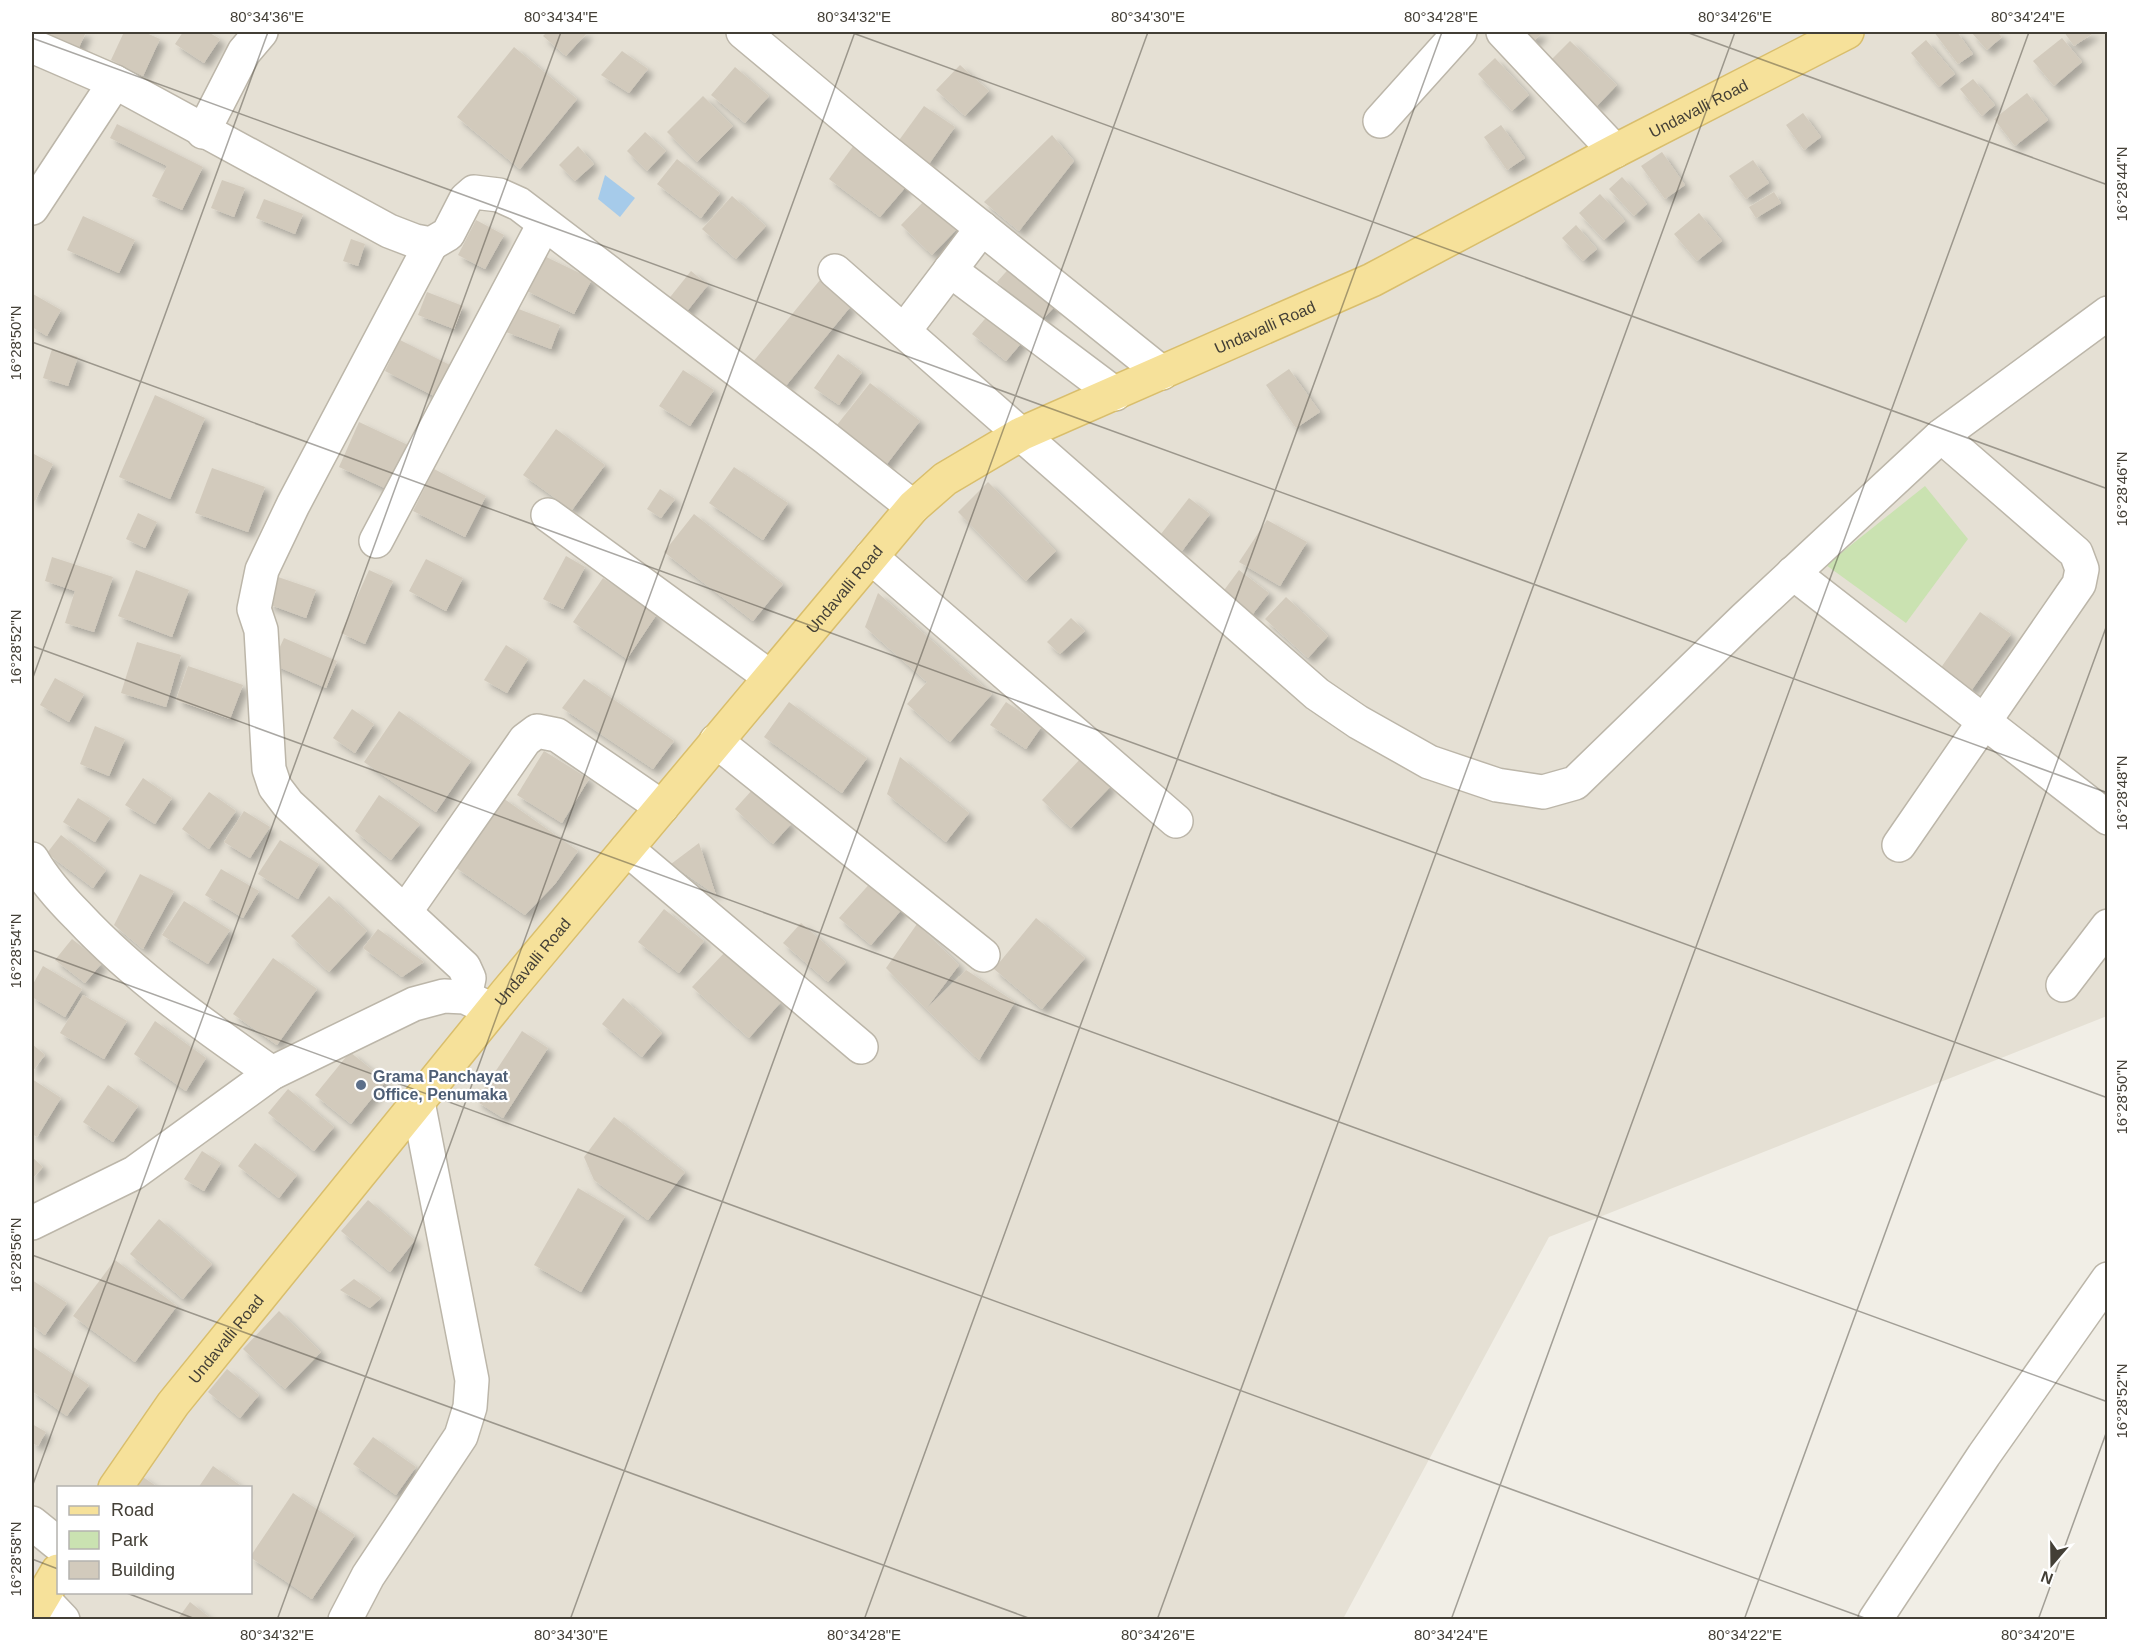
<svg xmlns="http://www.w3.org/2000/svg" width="2139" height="1651" viewBox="0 0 2139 1651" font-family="Arial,sans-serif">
	<defs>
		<filter id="shadow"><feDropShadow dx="5.5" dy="5.5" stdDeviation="3" flood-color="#0004"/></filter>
	</defs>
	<rect width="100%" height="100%" fill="#f1eee6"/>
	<path fill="#e5e0d4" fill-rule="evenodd" d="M32,32H2107V1016L1549,1237L1343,1619L32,1620ZM58,1488H250V1592H58Z"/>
	<polygon fill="#cae2b1" points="1925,486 1968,539 1906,623 1826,565"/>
	<polygon fill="#a6cbea" points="605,175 635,198 620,217 598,199"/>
	<g fill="#d2cabc" filter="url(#shadow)">
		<polygon points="38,32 86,32 77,52"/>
		<polygon points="124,32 144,32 160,39 143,76 111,60"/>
		<polygon points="183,32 208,32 220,39 204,63 175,44"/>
		<polygon points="547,32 585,32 587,33 566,56 543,36"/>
		<polygon points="1520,32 1543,32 1532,43"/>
		<polygon points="1934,32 1957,32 1973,54 1958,64"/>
		<polygon points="1971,32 1997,32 2002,37 1987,50"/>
		<polygon points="2064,32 2095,32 2074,46"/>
		<polygon points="2062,38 2082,62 2054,86 2033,61"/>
		<polygon points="1926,40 1955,74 1939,87 1911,53"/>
		<polygon points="1570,41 1617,85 1596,107 1549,62"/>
		<polygon points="514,47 577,99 520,169 457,117"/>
		<polygon points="622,51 648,69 629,93 601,75"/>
		<polygon points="1495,58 1529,95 1512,111 1478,74"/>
		<polygon points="960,65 989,91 965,116 936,90"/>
		<polygon points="735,67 769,96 745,123 711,95"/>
		<polygon points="1973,79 1995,105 1982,116 1960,89"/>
		<polygon points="2027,93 2048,120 2015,146 1994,119"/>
		<polygon points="703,96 733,126 697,162 667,132"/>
		<polygon points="924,106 955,127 929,164 897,143"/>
		<polygon points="1803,113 1821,137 1804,150 1786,125"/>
		<polygon points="117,124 203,167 182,210 152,196 167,166 110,138"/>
		<polygon points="1501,125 1525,158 1507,170 1484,137"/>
		<polygon points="645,132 666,151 647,171 627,151"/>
		<polygon points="1052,135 1074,161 1019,231 984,202"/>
		<polygon points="857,141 910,182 880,217 829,179"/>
		<polygon points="578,146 594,164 575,181 559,165"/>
		<polygon points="1662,152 1685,185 1665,199 1641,166"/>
		<polygon points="677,159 720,193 701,218 657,184"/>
		<polygon points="1753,160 1769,183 1746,199 1729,176"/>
		<polygon points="1622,177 1647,204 1634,216 1609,189"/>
		<polygon points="222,180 245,188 234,217 211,208"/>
		<polygon points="1774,192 1781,203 1756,218 1749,207"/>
		<polygon points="1600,194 1625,221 1604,240 1579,213"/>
		<polygon points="732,196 766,226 736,259 702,229"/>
		<polygon points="264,199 303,214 295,234 256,218"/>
		<polygon points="926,199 957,229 932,255 901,225"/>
		<polygon points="1699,213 1722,241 1697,261 1674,234"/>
		<polygon points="83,216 135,240 119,273 67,250"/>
		<polygon points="476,220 504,235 485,269 458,255"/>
		<polygon points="1576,225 1597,249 1583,261 1562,238"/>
		<polygon points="351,239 365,244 358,266 343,261"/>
		<polygon points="542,255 592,279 574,314 525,290"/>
		<polygon points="1012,265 1057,304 1042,320 997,282"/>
		<polygon points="691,271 708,285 684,315 667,301"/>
		<polygon points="820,280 851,306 785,387 753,362"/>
		<polygon points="427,292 463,306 454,329 418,315"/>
		<polygon points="33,294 61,310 47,336 32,327"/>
		<polygon points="516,308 560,325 551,349 506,332"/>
		<polygon points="990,313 1024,340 1006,361 972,334"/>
		<polygon points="400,340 450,365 434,396 385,371"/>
		<polygon points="52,349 78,357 68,386 43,378"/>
		<polygon points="838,354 862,372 839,405 814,388"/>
		<polygon points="1289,369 1320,412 1296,428 1266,385"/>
		<polygon points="683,370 714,390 690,426 659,406"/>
		<polygon points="870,383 920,421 883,469 833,430"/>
		<polygon points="155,395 205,418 170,499 119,477"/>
		<polygon points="359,422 410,446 389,490 339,467"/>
		<polygon points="556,429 605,465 572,510 523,475"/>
		<polygon points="32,453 53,464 35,501 32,499"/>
		<polygon points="734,467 788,503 763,540 709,503"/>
		<polygon points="212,468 265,487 248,532 195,513"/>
		<polygon points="434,469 486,496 465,537 413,511"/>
		<polygon points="988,482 1056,551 1026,581 958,512"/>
		<polygon points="660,489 675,499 661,518 647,509"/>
		<polygon points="1189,498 1210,514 1182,551 1161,534"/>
		<polygon points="138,513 157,522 145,548 126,539"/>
		<polygon points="694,514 783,584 753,621 664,552"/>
		<polygon points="1267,520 1307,542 1280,586 1239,562"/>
		<polygon points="566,556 585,567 563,609 543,599"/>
		<polygon points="52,557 113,577 94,632 65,623 75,591 45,581"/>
		<polygon points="426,559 463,578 446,611 409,591"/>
		<polygon points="136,570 189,590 172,637 118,616"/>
		<polygon points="369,570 393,581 365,644 341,633"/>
		<polygon points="1239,570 1269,593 1252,615 1222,593"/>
		<polygon points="278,577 316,590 306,618 268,604"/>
		<polygon points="603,578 657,614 627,659 573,622"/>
		<polygon points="878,593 992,694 950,742 907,704 927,682 865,627"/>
		<polygon points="1286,597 1328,636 1308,658 1265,619"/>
		<polygon points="1980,612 2011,634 1971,691 1940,669"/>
		<polygon points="1071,618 1085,631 1060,654 1047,642"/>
		<polygon points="284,638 337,661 326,688 272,664"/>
		<polygon points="137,642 181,655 166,707 121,693"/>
		<polygon points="506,645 528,659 507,693 484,680"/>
		<polygon points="188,666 243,685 230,719 176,700"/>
		<polygon points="55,678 84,694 69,722 40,705"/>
		<polygon points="584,679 674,741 653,769 562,708"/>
		<polygon points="789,702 867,758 842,793 764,737"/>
		<polygon points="1006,702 1042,726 1026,749 990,725"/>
		<polygon points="352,709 374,724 355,753 333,738"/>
		<polygon points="399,711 471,761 436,812 364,762"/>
		<polygon points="95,726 125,739 109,776 80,764"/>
		<polygon points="544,751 589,779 562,823 517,795"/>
		<polygon points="900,757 969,813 946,842 887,794"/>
		<polygon points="1082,757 1111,786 1071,828 1042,800"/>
		<polygon points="143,778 172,798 155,824 125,805"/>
		<polygon points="753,789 791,824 773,844 735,809"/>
		<polygon points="209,792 236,811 209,849 182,829"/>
		<polygon points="379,795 420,824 391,860 355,831"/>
		<polygon points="78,798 110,818 95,842 63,822"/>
		<polygon points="503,798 578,851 555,884 525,915 455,867"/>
		<polygon points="244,811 270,827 250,858 224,842"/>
		<polygon points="61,835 106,870 93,888 47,853"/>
		<polygon points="280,840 319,864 298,899 258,874"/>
		<polygon points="699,843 716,895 671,864"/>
		<polygon points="221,869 259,891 243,918 205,895"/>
		<polygon points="140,874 174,891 143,949 114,925"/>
		<polygon points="873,880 904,907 871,945 839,918"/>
		<polygon points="329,896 367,931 329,972 291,936"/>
		<polygon points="184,901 230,930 208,964 162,935"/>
		<polygon points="664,909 704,941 679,973 638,942"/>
		<polygon points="1036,918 1085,958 1042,1009 994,969"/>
		<polygon points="801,923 846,962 828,982 783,943"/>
		<polygon points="917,924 959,965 926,1009 886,968"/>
		<polygon points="378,929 424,962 402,977 363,948"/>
		<polygon points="72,939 102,963 85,983 55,960"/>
		<polygon points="725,952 781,1002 749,1038 692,987"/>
		<polygon points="273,958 317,989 277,1045 233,1014"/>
		<polygon points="43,966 82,989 65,1017 32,997 32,986"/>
		<polygon points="966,970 1015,1002 979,1060 926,1009"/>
		<polygon points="83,995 127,1021 104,1059 60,1033"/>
		<polygon points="623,998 662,1033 642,1057 602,1024"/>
		<polygon points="155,1021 206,1058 186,1091 134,1054"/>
		<polygon points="522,1031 548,1048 503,1118 476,1101"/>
		<polygon points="32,1044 45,1055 32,1072"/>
		<polygon points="350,1052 386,1081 351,1124 315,1095"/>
		<polygon points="32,1079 61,1098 37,1137 32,1134"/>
		<polygon points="108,1085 138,1106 113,1142 83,1122"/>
		<polygon points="288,1089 334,1127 314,1151 268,1113"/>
		<polygon points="614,1117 685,1172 648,1220 594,1180 584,1157"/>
		<polygon points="255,1143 297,1175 279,1198 238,1166"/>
		<polygon points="202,1151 221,1163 204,1191 184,1179"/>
		<polygon points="32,1157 43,1167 32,1179"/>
		<polygon points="578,1188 625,1216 581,1292 534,1265"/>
		<polygon points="368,1200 415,1240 390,1272 341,1231"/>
		<polygon points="159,1219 212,1264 183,1299 130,1254"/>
		<polygon points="115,1260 177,1306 135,1362 73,1316"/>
		<polygon points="354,1279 381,1298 370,1308 340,1290"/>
		<polygon points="32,1280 67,1303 45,1335 32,1325"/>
		<polygon points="279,1311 321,1352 285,1389 243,1349"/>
		<polygon points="32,1346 89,1385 67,1416 32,1391"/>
		<polygon points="227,1369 259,1395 240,1418 208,1392"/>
		<polygon points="32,1424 46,1432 38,1446 32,1443"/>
		<polygon points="373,1437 416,1467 396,1495 353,1464"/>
		<polygon points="213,1466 244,1488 198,1488"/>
		<polygon points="140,1475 159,1488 132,1488"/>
		<polygon points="293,1493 355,1535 312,1599 250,1557"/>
		<polygon points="190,1602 213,1620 177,1620"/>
	</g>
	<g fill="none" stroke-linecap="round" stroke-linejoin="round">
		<defs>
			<g id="minor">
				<polyline points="743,32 876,143 1162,373"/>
				<polyline points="1503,32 1615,151"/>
				<polyline points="32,46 115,82 389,231 415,241 431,244 448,234 466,199 474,192 499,195 519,204 826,438 913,507"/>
				<polyline points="1380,121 1460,32"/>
				<polyline points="203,132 244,52 261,32"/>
				<polyline points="32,208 115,82"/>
				<polyline points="431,244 293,505 262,570 254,609 261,630 269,769 275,787 288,804 464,967 469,978 465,997"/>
				<polyline points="950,270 1115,394"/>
				<polyline points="835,271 1317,694 1358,722 1429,762 1497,785 1543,792 1575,783 1744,619 1941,436 2108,313"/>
				<polyline points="904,331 982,228"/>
				<polyline points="548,515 770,677"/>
				<polyline points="376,541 544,224"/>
				<polyline points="871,557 1176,821"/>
				<polyline points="1793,573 2108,818"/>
				<polyline points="716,741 983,955"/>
				<polyline points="1899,845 2079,584 2082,569 2076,553 1941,436"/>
				<polyline points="627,849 861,1047"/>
				<path d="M32,859C44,880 61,899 78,916C135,977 204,1026 272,1073"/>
				<polyline points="405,912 525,740 537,731 557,735 662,807"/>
				<polyline points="2063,985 2108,926"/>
				<polyline points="32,1223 134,1173 272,1073 414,1004 444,996 465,997 486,1007"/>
				<polyline points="32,1523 58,1544"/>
				<polyline points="42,1598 63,1620"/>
				<polyline points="345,1620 368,1576 461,1436 470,1407 472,1380 418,1102"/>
				<polyline points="1875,1620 1984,1455 2108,1279"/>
			</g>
			<g id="major">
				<path id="s1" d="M115,1488L173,1404L507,992L913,507L945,479L1021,434L1372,280L1615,151L1847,32"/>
				<polyline points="32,1615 58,1571"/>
			</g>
		</defs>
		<use href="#minor" stroke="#bcb6a9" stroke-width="36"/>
		<use href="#major" stroke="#d9be6c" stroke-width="36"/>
		<use href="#minor" stroke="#fff" stroke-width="33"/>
		<use href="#major" stroke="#f6e19a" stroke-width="33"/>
	</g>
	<path fill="none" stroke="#433f36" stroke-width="1.5" stroke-opacity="0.45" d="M850,32L2108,489M1686,32L2108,185M32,38L2108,793M32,342L2108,1098M32,646L2108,1402M32,680L268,32M32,950L1870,1620M32,1255L1034,1620M32,1487L561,32M32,1559L58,1569M124,1592L198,1620M277,1620L855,32M570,1620L1148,32M864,1620L1442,32M1157,1620L1735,32M1451,1620L2029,32M1744,1620L2108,622M2038,1620L2108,1428"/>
	<circle fill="#5c6f8a" stroke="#fff" stroke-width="2" cx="361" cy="1085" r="6"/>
	<g text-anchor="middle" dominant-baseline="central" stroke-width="4.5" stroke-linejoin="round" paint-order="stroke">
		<g font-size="16" fill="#433f36" stroke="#fff">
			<text stroke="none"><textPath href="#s1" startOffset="2148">Undavalli Road</textPath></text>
			<text stroke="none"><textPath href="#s1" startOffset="1662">Undavalli Road</textPath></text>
			<text stroke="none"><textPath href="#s1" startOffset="1158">Undavalli Road</textPath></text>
			<text stroke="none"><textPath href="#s1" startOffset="672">Undavalli Road</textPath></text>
			<text stroke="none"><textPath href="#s1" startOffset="186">Undavalli Road</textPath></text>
		</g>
		<g font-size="16" font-weight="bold" fill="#4e5e75" stroke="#fff" text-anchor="start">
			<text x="373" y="1076">Grama Panchayat<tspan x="373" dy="18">Office, Penumaka</tspan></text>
		</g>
	</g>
	<rect width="2139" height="1651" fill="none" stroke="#ffffff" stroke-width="66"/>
	<rect x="57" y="1486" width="195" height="108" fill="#ffffff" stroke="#b4b2af" stroke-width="1.5"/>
	<rect x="69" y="1506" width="30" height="9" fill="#f6e19a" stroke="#b4b2af" stroke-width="1.5"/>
	<text x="111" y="1516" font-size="18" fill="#433f36">Road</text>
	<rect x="69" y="1531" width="30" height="18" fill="#cae2b1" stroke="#b4b2af" stroke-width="1.5"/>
	<text x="111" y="1546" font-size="18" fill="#433f36">Park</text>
	<rect x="69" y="1561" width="30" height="18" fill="#d2cabc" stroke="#b4b2af" stroke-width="1.5"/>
	<text x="111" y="1576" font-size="18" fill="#433f36">Building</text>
	<g transform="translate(2052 1564) rotate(200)" stroke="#ffffff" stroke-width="4.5" paint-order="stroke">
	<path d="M0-4.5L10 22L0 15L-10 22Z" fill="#433f36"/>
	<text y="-9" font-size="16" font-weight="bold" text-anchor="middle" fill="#433f36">N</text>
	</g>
	<rect x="33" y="33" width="2073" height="1585" fill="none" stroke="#433f36" stroke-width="2"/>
	<g font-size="15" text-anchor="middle" fill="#433f36">
		<text x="267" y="22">80°34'36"E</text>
		<text x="561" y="22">80°34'34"E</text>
		<text x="854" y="22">80°34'32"E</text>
		<text x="1148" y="22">80°34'30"E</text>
		<text x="1441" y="22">80°34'28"E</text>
		<text x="1735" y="22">80°34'26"E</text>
		<text x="2028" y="22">80°34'24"E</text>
		<text transform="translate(2122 184) rotate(-90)" y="5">16°28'44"N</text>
		<text transform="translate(16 343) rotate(-90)" y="5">16°28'50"N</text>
		<text transform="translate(2122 489) rotate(-90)" y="5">16°28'46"N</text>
		<text transform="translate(16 647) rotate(-90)" y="5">16°28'52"N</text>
		<text transform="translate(2122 793) rotate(-90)" y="5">16°28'48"N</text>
		<text transform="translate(16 951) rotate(-90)" y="5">16°28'54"N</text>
		<text transform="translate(2122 1097) rotate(-90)" y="5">16°28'50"N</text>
		<text transform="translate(16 1255) rotate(-90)" y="5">16°28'56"N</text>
		<text transform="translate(2122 1401) rotate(-90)" y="5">16°28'52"N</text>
		<text transform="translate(16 1559) rotate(-90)" y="5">16°28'58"N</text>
		<text x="277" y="1640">80°34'32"E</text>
		<text x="571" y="1640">80°34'30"E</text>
		<text x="864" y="1640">80°34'28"E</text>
		<text x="1158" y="1640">80°34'26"E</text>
		<text x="1451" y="1640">80°34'24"E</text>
		<text x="1745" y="1640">80°34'22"E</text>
		<text x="2038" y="1640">80°34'20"E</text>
	</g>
</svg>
